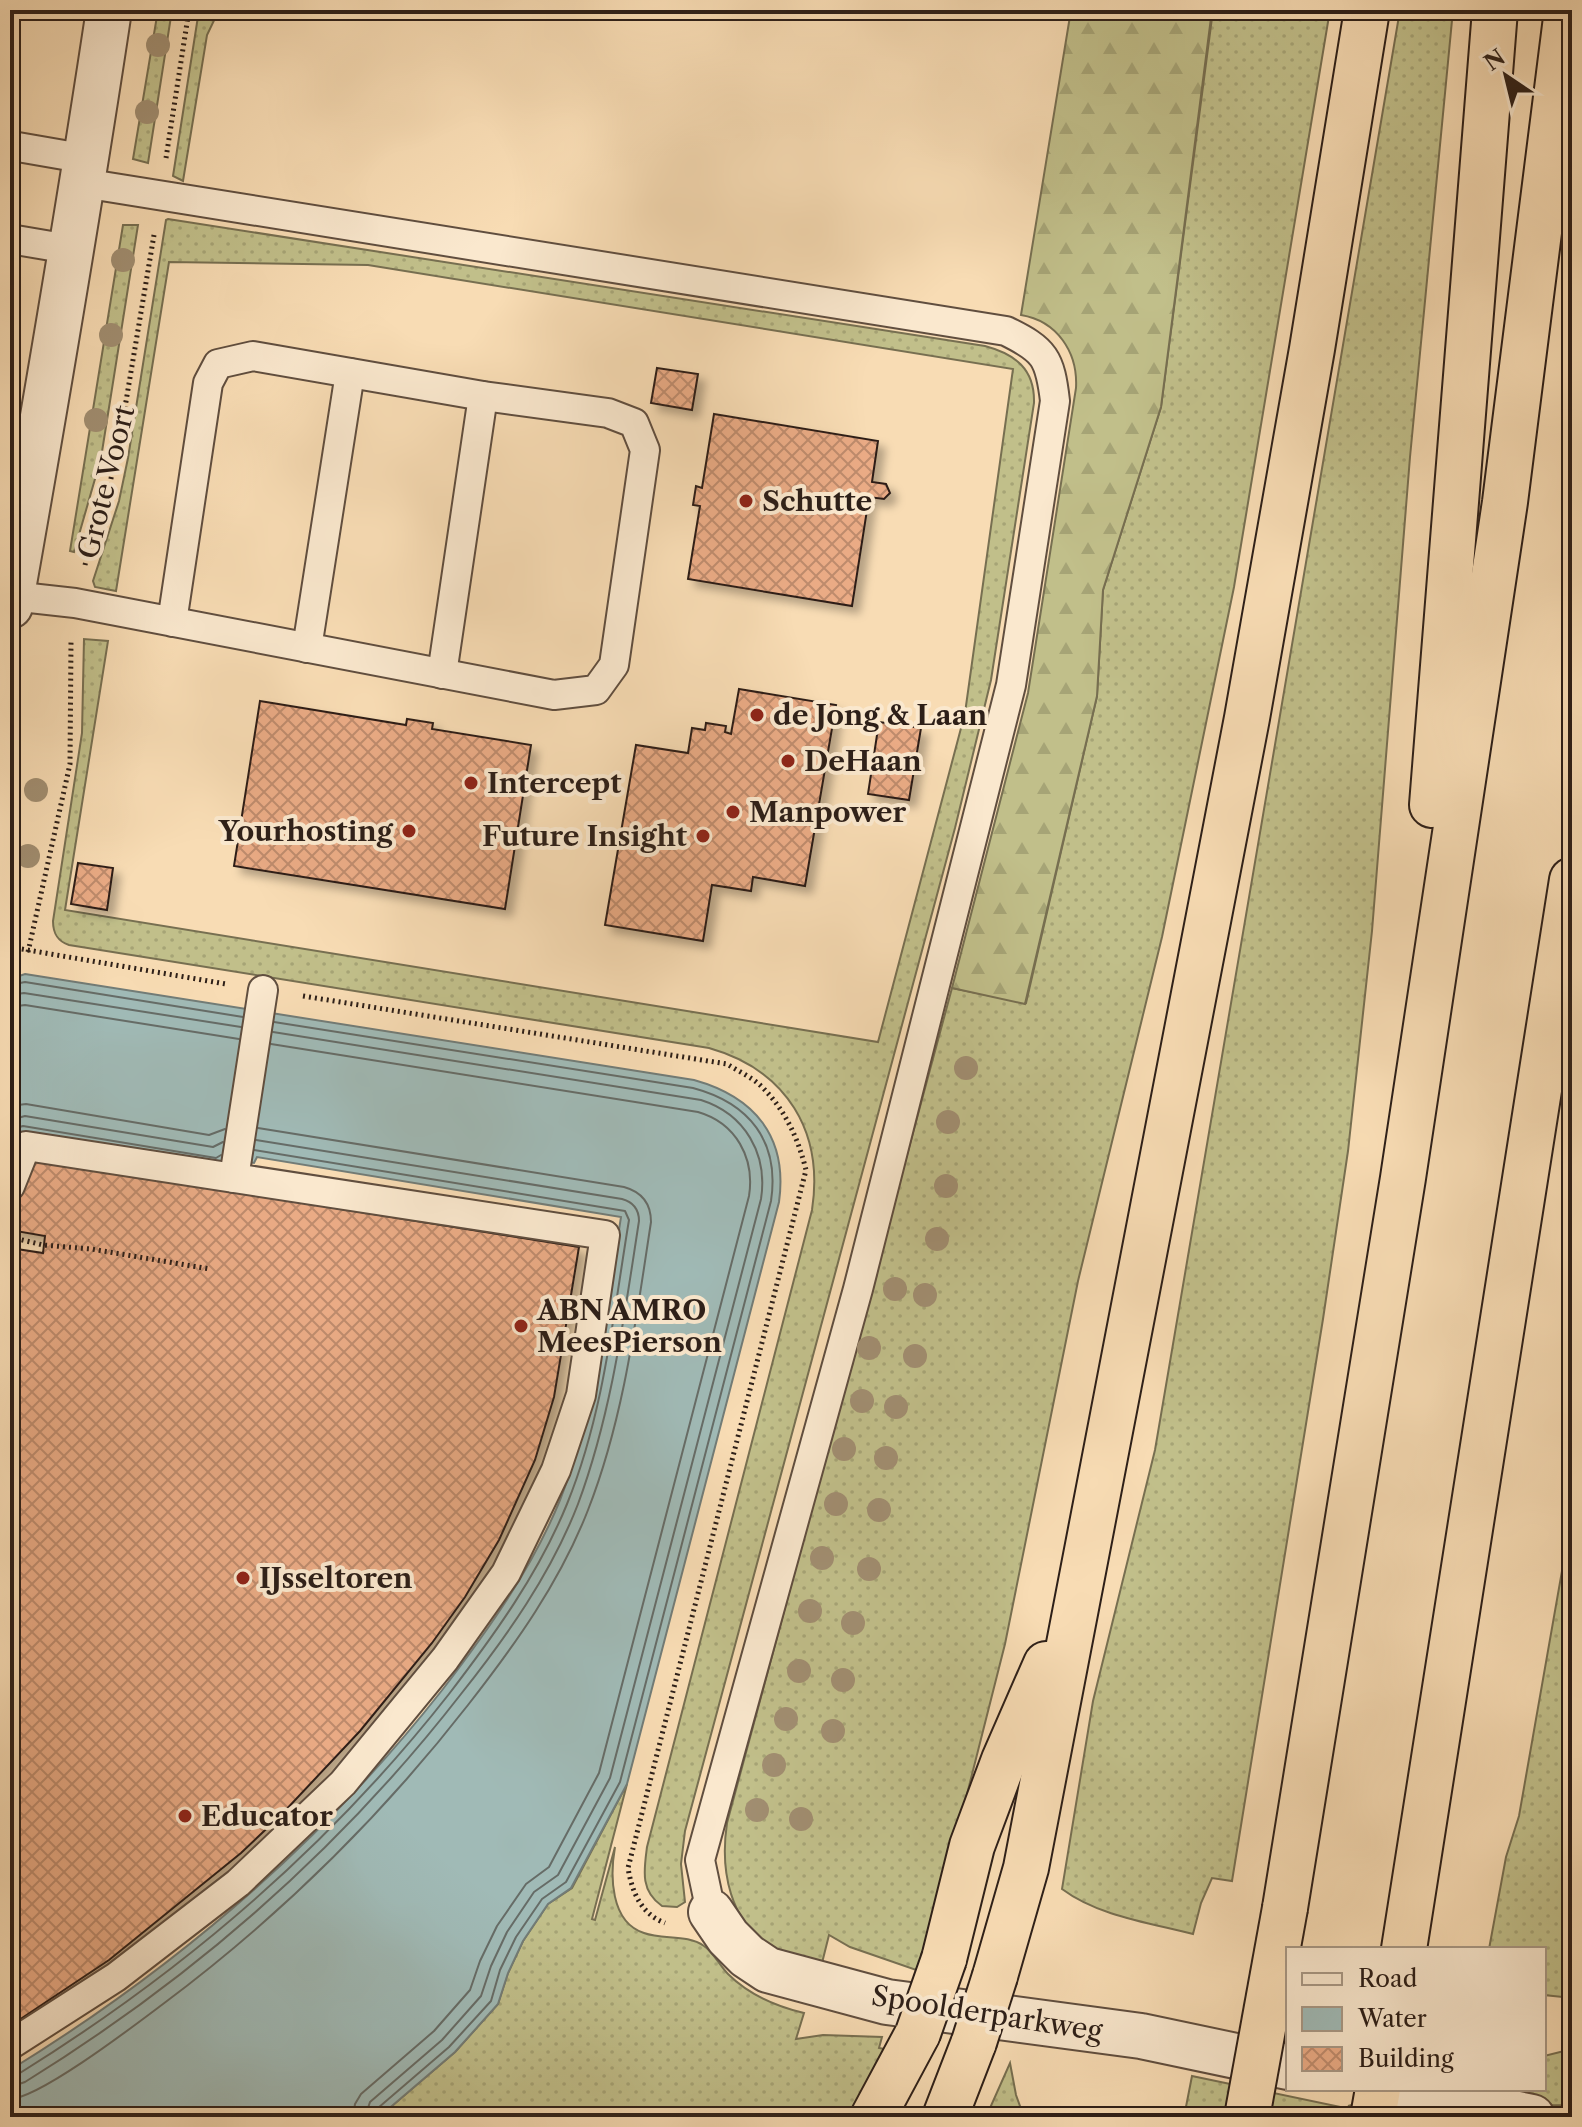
<svg xmlns="http://www.w3.org/2000/svg" width="1582" height="2127" viewBox="0 0 1582 2127" font-family="'Libre Caslon Text',serif">
	<defs>
		<pattern id="grass-dots" width="8" height="8" patternUnits="userSpaceOnUse" patternTransform="scale(2)"><rect width="8" height="8" fill="#c1bf8a"/><path d="M2 2h.1M6 6h.1" fill="none" stroke="#a6a476" stroke-width="1.8" stroke-linecap="round"/></pattern>
		<pattern id="forest-firs" width="22" height="20" patternUnits="userSpaceOnUse" patternTransform="scale(2)"><rect width="22" height="20" fill="#c1bf8a"/><path d="M5 1l3.5 6h-7zM16 11l3.5 6h-7z" fill="#a6a476"/></pattern>
		<pattern id="building-cross-hatch" width="8" height="8" patternUnits="userSpaceOnUse" patternTransform="scale(2)"><rect width="8" height="8" fill="#eaab85"/><path d="M0 0l8 8M0 8l8-8" fill="none" stroke="#be8b6c"/></pattern>
		<filter id="shadow"><feDropShadow dx="7" dy="7" stdDeviation="4" flood-color="#0004"/></filter>
	</defs>
	<rect width="100%" height="100%" fill="#f8dcb4"/>
	<filter id="stains"><feTurbulence type="fractalNoise" baseFrequency=".0025" numOctaves="4"/><feColorMatrix values="0 0 0 0 .2 0 0 0 0 .09 0 0 0 0 .02 0 0 0 .5 -.17"/></filter>
	<radialGradient id="worn" r=".72"><stop offset=".6" stop-color="#630" stop-opacity="0"/><stop offset="1" stop-color="#630" stop-opacity=".3"/></radialGradient>
	<g fill="url(#grass-dots)" stroke="#776f51" stroke-width="2">
		<polygon points="158,10 172,10 148,163 133,159"/>
		<polygon points="199,10 219,10 207,35 183,181 173,176"/>
		<path d="M1213,10H1330L1234,587L1162,937L1078,1281L1005,1644L922,1972L850,1947L829,1935L822,1963C807,1959 788,1956 774,1949C729,1923 720,1870 727,1823L952,988L1026,1003L1097,696L1103,590L1161,407Z"/>
		<path d="M1400,10H1453L1410,457L1372,931L1348,1151L1323,1319L1232,1881L1212,1878L1201,1903L1193,1934C1150,1923 1098,1916 1062,1889L1093,1701L1155,1450Z"/>
		<path d="M168,219L985,346C1015,354 1035,369 1034,403L991,680L955,828L685,1831L681,1864L685,1902L677,1907L662,1906C640,1891 644,1870 647,1847L812,1210C824,1132 787,1070 709,1048L69,945C57,941 53,933 53,921L82,733L84,639L108,641L65,910L878,1042L965,713L1013,369L368,265L169,262L116,591L95,587L93,581L119,501L128,458L166,220Z"/>
		<polygon points="123,225 138,225 101,458 74,552 70,551"/>
		<polygon points="1572,1514 1572,1998 1544,1995 1544,1949 1489,1949 1506,1857 1519,1816"/>
		<path d="M627,1784L592,1919L595,1920L615,1847C610,1875 610,1922 644,1933C663,1940 687,1934 704,1946C713,1952 720,1966 728,1974C749,1995 775,2006 804,2013L796,2039L823,2035L882,2037L879,2048L890,2050L852,2117H379L455,2052L498,2004L508,1973L523,1941L548,1904L572,1888Z"/>
		<polygon points="1572,2049 1572,2105 1348,2106 1414,2089 1544,2089 1544,2056"/>
		<polygon points="1010,2063 1016,2095 1024,2117 986,2117"/>
		<polygon points="1192,2076 1388,2117 1184,2117"/>
	</g>
	<path fill="url(#forest-firs)" stroke="#776f51" stroke-width="2" d="M1071,10H1212L1161,407L1103,590L1097,696L1025,1004L952,988L1028,693L1076,388C1078,352 1057,321 1021,315Z"/>
	<path fill="#a0bab6" stroke="#727c77" stroke-width="2" d="M25,974L694,1080C755,1097 788,1137 779,1202L627,1784L571,1888L548,1904L523,1941L508,1973L498,2004L455,2052L379,2117H10V2070C176,1968 323,1842 443,1689C488,1630 532,1569 560,1500C596,1409 606,1312 621,1217L257,1157L254,1163L228,1159L225,1168L10,1159V979Z"/>
	<g fill="none" stroke-linecap="round" stroke-linejoin="round">
		<g stroke="#666c67" stroke-width="2">
			<polyline points="10,985 25,982 243,1017"/>
			<polyline points="10,995 24,993 241,1027"/>
			<polyline points="10,1007 25,1005 239,1039"/>
			<path d="M274,1022L693,1088C749,1103 780,1141 771,1201L620,1782L566,1882L542,1899L516,1937L500,1970L491,2001L449,2047L378,2108L375,2117"/>
			<path d="M273,1032L701,1100C745,1114 768,1154 761,1199L610,1778L558,1875L534,1892L507,1932L491,1966L481,1996L442,2040L370,2102L365,2117"/>
			<path d="M271,1044L698,1112C736,1123 755,1158 749,1196L599,1773L549,1867L526,1884L497,1926L480,1961L470,1990L434,2031L361,2094L355,2104L353,2117"/>
			<polyline points="10,1106 26,1104 209,1135 225,1129"/>
			<polyline points="10,1120 25,1116 213,1147 223,1142"/>
			<polyline points="10,1139 16,1128 23,1126 216,1158 221,1155"/>
			<path d="M10,2076L20,2073C184,1971 330,1846 449,1694C495,1634 539,1573 567,1504C604,1413 613,1316 629,1220L625,1211L254,1150"/>
			<path d="M10,2087L25,2082C193,1978 340,1850 461,1694C507,1636 551,1574 578,1504C612,1412 624,1317 639,1221C639,1209 633,1202 622,1199L256,1140"/>
			<path d="M10,2099C40,2098 135,2025 163,2004C278,1918 380,1818 468,1705C515,1645 560,1582 588,1510C624,1418 636,1319 651,1222C651,1204 642,1192 624,1187L258,1128"/>
		</g>
	</g>
	<g fill="url(#building-cross-hatch)" stroke="#2d1f18" stroke-width="2" filter="url(#shadow)">
		<polygon points="657,368 698,374 692,410 651,403"/>
		<polygon points="714,414 878,441 872,482 886,484 890,493 884,499 869,497 852,606 688,579 700,506 693,505 696,486 702,488"/>
		<polygon points="739,689 836,705 805,886 753,877 751,891 712,885 703,941 605,925 636,745 688,753 692,728 705,730 706,723 726,726 725,732 731,734"/>
		<polygon points="260,701 406,725 407,719 433,723 432,729 531,745 505,909 234,866"/>
		<polygon points="879,722 921,728 909,800 868,794"/>
		<polygon points="78,863 113,868 107,910 71,904"/>
		<polygon points="35,1160 579,1247 554,1397 535,1460 499,1540 465,1597 432,1643 360,1731 282,1814 241,1853 109,1960 10,2026 10,1248 43,1253 45,1236 10,1230 10,1218"/>
	</g>
	<g fill="none" stroke-linecap="round" stroke-linejoin="round">
		<defs>
			<g id="lane">
				<polyline points="12,146 87,159"/>
				<path d="M83,183L1006,331C1045,350 1050,358 1055,401L1011,685L858,1289L700,1860L711,1912"/>
				<polyline points="10,239 69,249"/>
				<polyline points="12,596 75,603 554,695 596,690 614,665 645,450 634,423 608,413 483,396 253,356 218,364 208,383 172,622"/>
				<polyline points="307,648 350,373"/>
				<polyline points="442,674 483,396"/>
				<polyline points="234,1178 263,990"/>
				<polyline points="10,1186 26,1146 605,1235 581,1395 556,1470 506,1573 445,1659 343,1783 238,1883 116,1977 10,2045"/>
			</g>
			<g id="street">
				<path d="M10,606C45,408 79,209 109,10"/>
				<polyline points="711,1912 728,1937 747,1956 768,1970 887,2002 1141,2036 1288,2067"/>
				<polyline points="1396,2089 1532,2117"/>
			</g>
			<g id="highway">
				<polyline points="1432,805 1495,10"/>
				<polyline points="1285,1908 1403,1178 1505,502 1567,10"/>
				<polyline points="1404,1949 1572,880"/>
				<polyline points="944,1959 972,1846 1004,1760 1046,1664"/>
				<polyline points="995,1976 1026,1868 1247,718 1312,349 1367,10"/>
				<polyline points="873,2117 918,2033"/>
				<polyline points="945,2117 974,2042"/>
				<polyline points="1373,2117 1378,2089"/>
			</g>
		</defs>
		<use href="#lane" stroke="#604e3f" stroke-width="32"/>
		<use href="#street" stroke="#604e3f" stroke-width="48"/>
		<use href="#highway" stroke="#2d1f18" stroke-width="48"/>
		<g stroke="#2d1f18" stroke-width="5" stroke-dasharray="2 4" stroke-linecap="butt">
			<polyline points="166,158 189,10"/>
			<polyline points="85,565 91,541 105,505 119,443 154,235"/>
			<polyline points="10,947 226,984"/>
			<polyline points="28,952 70,764 71,641"/>
			<path d="M303,996L727,1064C738,1071 751,1077 760,1085C785,1109 798,1138 806,1170L628,1868C632,1892 641,1914 665,1923"/>
			<polyline points="10,1237 43,1245 91,1249 210,1269"/>
		</g>
		<use href="#lane" stroke="#fae8ce" stroke-width="28"/>
		<use href="#street" stroke="#fae8ce" stroke-width="44"/>
		<use href="#highway" stroke="#f8dcb4" stroke-width="44"/>
		<defs>
			<g id="highway-bridge">
				<polyline points="918,2033 944,1959"/>
				<polyline points="974,2042 995,1976"/>
				<polyline points="1247,2117 1285,1908"/>
			</g>
		</defs>
		<use href="#highway-bridge" stroke="#2d1f18" stroke-width="48" stroke-linecap="butt"/>
		<use href="#highway-bridge" stroke="#f8dcb4" stroke-width="44"/>
	</g>
	<g fill="#a18e71">
		<circle cx="158" cy="45" r="12"/>
		<circle cx="147" cy="112" r="12"/>
		<circle cx="123" cy="260" r="12"/>
		<circle cx="111" cy="335" r="12"/>
		<circle cx="96" cy="420" r="12"/>
		<circle cx="36" cy="790" r="12"/>
		<circle cx="28" cy="856" r="12"/>
		<circle cx="966" cy="1068" r="12"/>
		<circle cx="948" cy="1122" r="12"/>
		<circle cx="946" cy="1186" r="12"/>
		<circle cx="937" cy="1239" r="12"/>
		<circle cx="895" cy="1289" r="12"/>
		<circle cx="925" cy="1295" r="12"/>
		<circle cx="869" cy="1348" r="12"/>
		<circle cx="915" cy="1356" r="12"/>
		<circle cx="862" cy="1401" r="12"/>
		<circle cx="896" cy="1407" r="12"/>
		<circle cx="844" cy="1449" r="12"/>
		<circle cx="886" cy="1458" r="12"/>
		<circle cx="836" cy="1504" r="12"/>
		<circle cx="879" cy="1510" r="12"/>
		<circle cx="822" cy="1558" r="12"/>
		<circle cx="869" cy="1569" r="12"/>
		<circle cx="810" cy="1611" r="12"/>
		<circle cx="853" cy="1623" r="12"/>
		<circle cx="799" cy="1671" r="12"/>
		<circle cx="843" cy="1680" r="12"/>
		<circle cx="786" cy="1719" r="12"/>
		<circle cx="833" cy="1731" r="12"/>
		<circle cx="774" cy="1765" r="12"/>
		<circle cx="757" cy="1810" r="12"/>
		<circle cx="801" cy="1819" r="12"/>
	</g>
	<g fill="#8f2418" stroke="#fae8ce" stroke-width="3">
		<circle cx="746" cy="501" r="8"/>
		<circle cx="757" cy="715" r="8"/>
		<circle cx="788" cy="761" r="8"/>
		<circle cx="471" cy="783" r="8"/>
		<circle cx="733" cy="812" r="8"/>
		<circle cx="409" cy="831" r="8"/>
		<circle cx="703" cy="836" r="8"/>
		<circle cx="521" cy="1326" r="8"/>
		<circle cx="243" cy="1578" r="8"/>
		<circle cx="185" cy="1816" r="8"/>
	</g>
	<g text-anchor="middle" dominant-baseline="central" stroke-width="8" stroke-linejoin="round" paint-order="stroke">
		<g font-size="28" fill="#2d1f18" stroke="#fae8ce">
			<text transform="translate(106 482) rotate(-76)">Grote Voort</text>
			<text transform="translate(987 2013) rotate(9)">Spoolderparkweg</text>
		</g>
		<g font-size="28" font-weight="bold" fill="#2d1f18" stroke="#fae8ce" text-anchor="start">
			<text x="762" y="501">Schutte</text>
			<text x="773" y="715">de Jong &amp; Laan</text>
			<text x="804" y="761">DeHaan</text>
			<text x="487" y="783">Intercept</text>
			<text x="749" y="812">Manpower</text>
			<text x="393" y="831" text-anchor="end">Yourhosting</text>
			<text x="687" y="836" text-anchor="end">Future Insight</text>
			<text x="537" y="1310">ABN AMRO<tspan x="537" dy="32">MeesPierson</tspan></text>
			<text x="259" y="1578">IJsseltoren</text>
			<text x="201" y="1816">Educator</text>
		</g>
	</g>
	<rect width="1582" height="2127" fill="none" stroke="#f8dcb4" stroke-width="40"/>
	<rect x="12" y="12" width="1558" height="2103" fill="none" stroke="#2d1f18" stroke-width="4"/>
	<rect x="20" y="20" width="1542" height="2087" fill="none" stroke="#2d1f18" stroke-width="2"/>
	<rect x="1286" y="1947" width="260" height="144" fill="#fae8ce" stroke="#a89885" stroke-width="2"/>
	<rect x="1302" y="1973" width="40" height="12" fill="#fae8ce" stroke="#a89885" stroke-width="2"/>
	<text x="1358" y="1987" font-size="24" fill="#2d1f18">Road</text>
	<rect x="1302" y="2007" width="40" height="24" fill="#a0bab6" stroke="#a89885" stroke-width="2"/>
	<text x="1358" y="2027" font-size="24" fill="#2d1f18">Water</text>
	<rect x="1302" y="2047" width="40" height="24" fill="url(#building-cross-hatch)" stroke="#a89885" stroke-width="2"/>
	<text x="1358" y="2067" font-size="24" fill="#2d1f18">Building</text>
	<g transform="translate(1506 76) rotate(325)" stroke="#fae8ce" stroke-width="6" paint-order="stroke">
	<path d="M0-6L14 30L0 20L-14 30Z" fill="#2d1f18"/>
	<text y="-12" font-size="22" font-weight="bold" text-anchor="middle" fill="#2d1f18">N</text>
	</g>
	<rect width="100%" height="100%" filter="url(#stains)"/>
	<rect width="100%" height="100%" fill="url(#worn)"/>
</svg>
